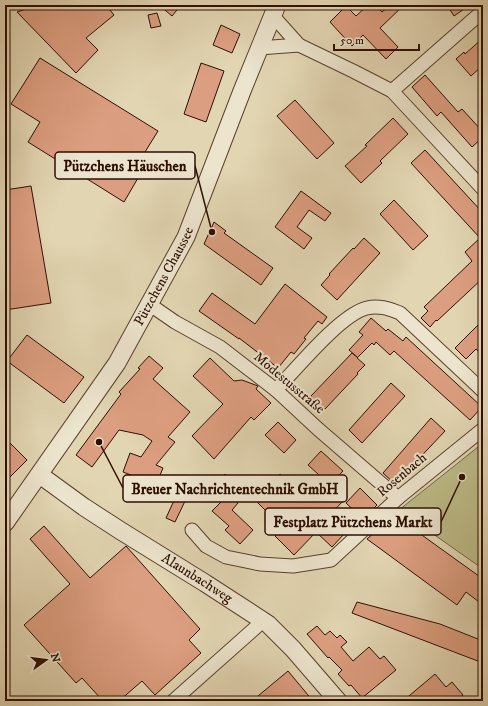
<svg xmlns="http://www.w3.org/2000/svg" width="488" height="706" viewBox="0 0 488 706" font-family="'IM FELL DW Pica',serif">
	<rect width="100%" height="100%" fill="#e2d5b2"/>
	<filter id="stains"><feTurbulence type="fractalNoise" baseFrequency=".005" numOctaves="4"/><feColorMatrix values="0 0 0 0 .2 0 0 0 0 .09 0 0 0 0 .02 0 0 0 .5 -.17"/></filter>
	<radialGradient id="worn" r=".72"><stop offset=".6" stop-color="#630" stop-opacity="0"/><stop offset="1" stop-color="#630" stop-opacity=".3"/></radialGradient>
	<polygon fill="#bcbb87" stroke="#746444" points="483,443 483,569 399,510"/>
	<g fill="#dc9e80" stroke="#2d0e00">
		<polygon points="38,5 106,5 114,15 86,38 98,50 76,73 17,12"/>
		<polygon points="159,5 181,5 172,16"/>
		<polygon points="368,5 375,5 382,12 390,5 404,5 380,28 398,47 386,59 363,35 352,46 330,22 346,6 356,16"/>
		<polygon points="447,5 470,5 454,16"/>
		<polygon points="157,13 161,26 151,28 148,15"/>
		<polygon points="221,25 240,34 232,53 213,45"/>
		<polygon points="483,38 483,65 471,76 456,59 464,52 465,54"/>
		<polygon points="40,58 158,131 145,152 148,154 135,176 138,178 124,202 28,142 40,122 11,104"/>
		<polygon points="201,63 224,71 206,122 184,114"/>
		<polygon points="425,75 458,112 462,109 483,132 483,137 472,147 441,112 437,116 412,87"/>
		<polygon points="295,100 334,143 317,159 277,116"/>
		<polygon points="393,118 408,134 380,161 382,163 361,183 345,166 367,146 365,145"/>
		<polygon points="425,150 483,213 483,278 437,321 436,320 430,327 421,318 428,311 424,307 472,261 465,252 480,238 411,163"/>
		<polygon points="31,186 51,303 5,310 5,190"/>
		<polygon points="301,191 331,213 325,221 309,210 297,227 312,238 304,249 275,227"/>
		<polygon points="394,200 428,236 413,250 380,214"/>
		<polygon points="214,222 226,231 224,233 273,268 261,285 204,244"/>
		<polygon points="364,238 380,253 337,300 321,285 330,275 329,274 353,248 354,249"/>
		<polygon points="285,284 327,317 322,324 318,321 304,338 306,339 294,354 291,352 278,368 239,338 239,339 199,311 212,293 255,324"/>
		<polygon points="371,318 386,331 388,329 403,341 406,337 482,407 470,420 394,351 390,355 376,342 374,345 372,343 357,358 365,365 357,373 358,374 325,409 322,406 317,411 308,403 313,398 311,396 352,353 357,357 349,350 363,335 359,332"/>
		<polygon points="483,320 483,346 478,351 476,349 466,359 455,348"/>
		<polygon points="27,335 84,377 64,403 7,361"/>
		<polygon points="149,356 163,368 153,379 190,412 168,437 175,442 156,465 163,468 155,487 143,482 144,480 123,472 130,453 141,457 152,441 143,435 119,430 92,467 76,455 121,394 119,392 140,369 138,368"/>
		<polygon points="210,358 234,381 242,380 258,386 256,389 271,403 254,420 251,417 214,459 192,436 223,404 193,376"/>
		<polygon points="391,383 405,396 362,443 349,430"/>
		<polygon points="431,418 445,431 395,484 383,473"/>
		<polygon points="278,422 296,440 284,453 265,435"/>
		<polygon points="10,443 27,460 5,482 5,449"/>
		<polygon points="321,451 343,471 330,485 308,465"/>
		<polygon points="225,474 236,484 228,493 238,503 232,510 253,530 240,544 225,530 229,526 212,511 221,502 209,491"/>
		<polygon points="280,474 300,492 305,487 313,495 326,482 344,500 327,518 344,534 332,547 316,532 294,555 275,536 283,528 255,500"/>
		<polygon points="360,488 377,505 363,519 346,503"/>
		<polygon points="177,494 186,499 175,522 166,518"/>
		<polygon points="394,515 483,579 483,605 466,592 457,605 367,539"/>
		<polygon points="44,526 90,578 126,546 200,629 189,640 201,653 155,695 142,681 119,701 103,701 82,678 76,683 24,625 70,584 30,539"/>
		<polygon points="357,602 440,624 483,641 483,663 352,613"/>
		<polygon points="317,626 325,635 330,631 337,638 340,635 347,642 341,647 353,661 369,647 380,659 384,656 396,670 362,698 351,685 349,686 338,674 342,670 329,657 328,658 307,634"/>
		<polygon points="288,671 313,701 252,701"/>
		<polygon points="435,674 446,687 452,682 463,695 456,701 403,701"/>
	</g>
	<g fill="none" stroke-linecap="round" stroke-linejoin="round">
		<defs>
			<g id="minor">
				<polyline points="273,16 299,45 353,71 392,91 483,189"/>
				<polyline points="259,48 299,45"/>
				<polyline points="392,91 483,11"/>
				<polyline points="149,304 175,322 220,347 276,390 318,429 398,498"/>
				<path d="M276,390C296,369 341,314 367,308C379,305 389,309 400,313L483,391"/>
				<polyline points="192,530 206,546 226,557 260,564 293,566 331,560 398,498 483,429"/>
				<polyline points="173,701 263,621"/>
			</g>
			<g id="tertiary">
				<path id="s1" d="M40,475L84,507L121,531L205,583L268,624L293,649L338,701"/>
				<path id="s2" d="M5,523L117,363L186,237L242,91L277,5"/>
			</g>
		</defs>
		<use href="#minor" stroke="#5a402c" stroke-width="15"/>
		<use href="#tertiary" stroke="#5a402c" stroke-width="19"/>
		<use href="#minor" stroke="#ece4cd" stroke-width="13"/>
		<use href="#tertiary" stroke="#ece4cd" stroke-width="17"/>
	</g>
	<g text-anchor="middle" dominant-baseline="central" stroke-width="4" stroke-linejoin="round" paint-order="stroke">
		<g font-size="14" fill="#2d0e00" stroke="#ece4cd">
			<text stroke="none"><textPath href="#s2" startOffset="294">Pützchens Chaussee</textPath></text>
			<text transform="translate(289 383) rotate(40)">Modestusstraße</text>
			<text transform="translate(402 475) rotate(-40)">Rosenbach</text>
			<text stroke="none"><textPath href="#s1" startOffset="188">Alaunbachweg</textPath></text>
		</g>
	</g>
	<path fill="none" stroke="#2d0e00" stroke-width="1.5" d="M212 232L195 166M99 442L123 488M462 477L441 522"/>
	<g fill="#2d0e00" stroke="#ece4cd" stroke-width="1.5">
		<circle cx="212" cy="232" r="4"/>
		<circle cx="99" cy="442" r="4"/>
		<circle cx="462" cy="477" r="4"/>
	</g>
	<g fill="#ece4cd" stroke="#2d0e00" stroke-width="1.5">
		<rect x="55" y="152" width="140" height="27" rx="4"/>
		<rect x="123" y="475" width="224" height="27" rx="4"/>
		<rect x="265" y="508" width="176" height="27" rx="4"/>
	</g>
	<g font-size="15" text-anchor="middle" font-weight="bold" fill="#2d0e00">
		<text x="125" y="171">Pützchens Häuschen</text>
		<text x="235" y="494">Breuer Nachrichtentechnik GmbH</text>
		<text x="353" y="527">Festplatz Pützchens Markt</text>
	</g>
	<rect width="488" height="706" fill="none" stroke="#e2d5b2" stroke-width="20"/>
	<rect x="6" y="6" width="476" height="694" fill="none" stroke="#2d0e00" stroke-width="2"/>
	<rect x="10" y="10" width="468" height="686" fill="none" stroke="#2d0e00"/>
	<g transform="translate(46 660) rotate(76)" stroke="#ece4cd" stroke-width="3" paint-order="stroke">
	<path d="M0-3L7 15L0 10L-7 15Z" fill="#2d0e00"/>
	<text y="-6" font-size="11" font-weight="bold" text-anchor="middle" fill="#2d0e00">N</text>
	</g>
	<path d="M334 44v6h85v-6" fill="none" stroke="#2d0e00" stroke-width="2"/>
	<text x="340" y="44" font-size="12" fill="#2d0e00" stroke="#ece4cd" stroke-width="3" paint-order="stroke">50 m</text>
	<rect width="100%" height="100%" filter="url(#stains)"/>
	<rect width="100%" height="100%" fill="url(#worn)"/>
</svg>
